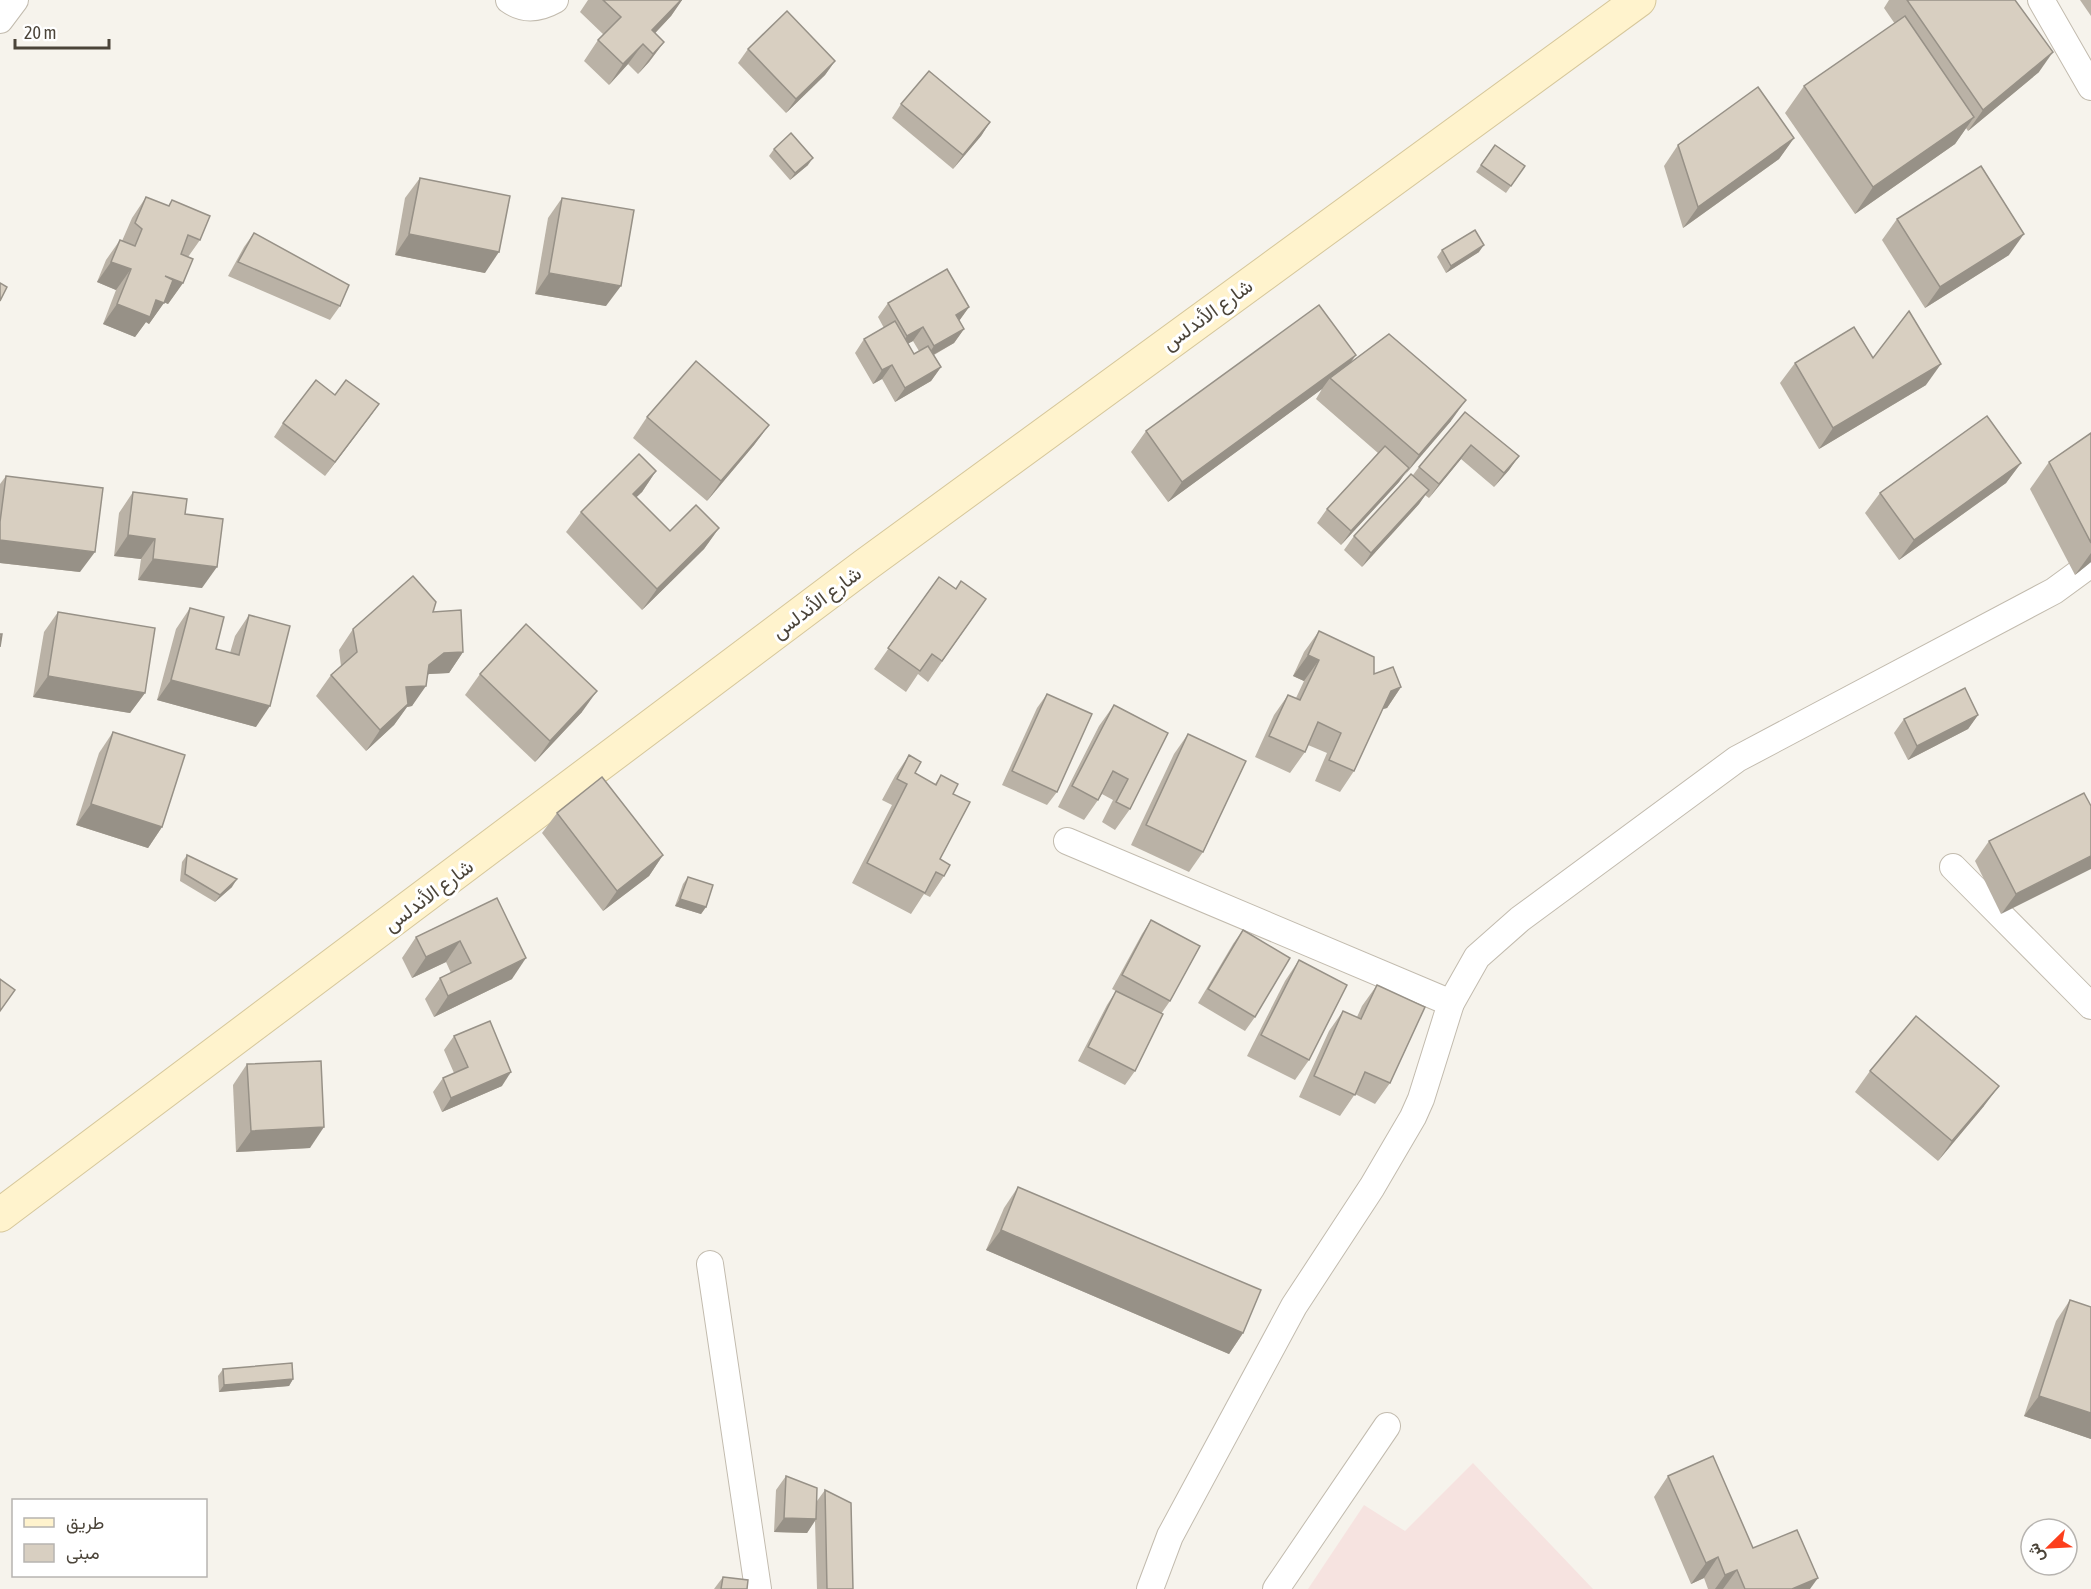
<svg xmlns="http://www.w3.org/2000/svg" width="2091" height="1589" viewBox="0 0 2091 1589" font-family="'Asap Condensed',Vazirmatn,sans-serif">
	<rect width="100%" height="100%" fill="#f6f3ec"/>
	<polygon fill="#f6e3e0" points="1473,1463 1593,1589 1308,1589 1364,1505 1405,1531"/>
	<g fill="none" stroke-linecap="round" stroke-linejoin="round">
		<defs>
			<g id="minor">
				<path d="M509,0C524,11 539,9 555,0"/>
				<polyline points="2041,0 2091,87"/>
				<polyline points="0,20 15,0"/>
				<polyline points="1067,841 1451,1003"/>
				<polyline points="1953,867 2091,1006"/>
				<polyline points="710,1264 758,1589"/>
				<polyline points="1150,1589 1170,1536 1294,1306 1372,1187 1413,1117 1421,1099 1451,1003 1477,957 1520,919 1737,759 2054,591 2091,564"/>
				<polyline points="1276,1589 1387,1426"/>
			</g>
			<polyline id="secondary" points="0,1215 864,566 1639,0"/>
		</defs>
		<use href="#minor" stroke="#c2bbae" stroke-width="28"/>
		<use href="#secondary" stroke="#d6c79b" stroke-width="35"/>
		<use href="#minor" stroke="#fff" stroke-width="26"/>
		<use href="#secondary" stroke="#fff3cd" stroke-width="33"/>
	</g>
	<g fill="#bab2a6" fill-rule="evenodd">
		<polygon points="588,0 682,0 671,16 655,33 664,42 649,62 638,74 628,64 609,85 584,61 598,40 604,35 580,12"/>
		<polygon points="1889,0 2015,0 2039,72 1968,131 1966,128 1955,144 1855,214 1785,113 1804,86 1895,24 1884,8"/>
		<polygon points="2080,0 2091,0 2091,16"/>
		<polygon points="748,49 835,61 825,75 786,113 738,63"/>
		<polygon points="901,104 990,122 981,136 953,169 892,118"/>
		<polygon points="1794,138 1779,159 1683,228 1664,166 1678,145"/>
		<polygon points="1495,145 1525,166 1506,193 1476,172"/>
		<polygon points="774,149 808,165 790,180 769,156"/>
		<polygon points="420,178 485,273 395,255 405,198"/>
		<polygon points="146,197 168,206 172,200 200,240 188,257 183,283 168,304 164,302 149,324 146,322 135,337 103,324 116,290 97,282 106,260 120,240 122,241 132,218"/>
		<polygon points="562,198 606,306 535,294 548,218"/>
		<polygon points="1897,219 2009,255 1925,308 1882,240"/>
		<polygon points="254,233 340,306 330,320 228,276 244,247"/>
		<polygon points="1442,250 1479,252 1446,273 1437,257"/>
		<path d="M888,303L969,307L959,321L964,329L954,343L934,355L941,367L931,381L895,402L882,379L873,384L855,353L864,339L884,328L878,317ZM913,341L919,351L914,354L908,343Z"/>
		<polygon points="1356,355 1350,363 1451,421 1404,475 1399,482 1341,545 1317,523 1327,509 1378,453 1316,399 1322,389 1168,502 1131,452 1146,431"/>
		<polygon points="1873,358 1926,385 1819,449 1780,383 1795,363"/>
		<polygon points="335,395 379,404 325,476 274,437 283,423"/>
		<polygon points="1465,412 1519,456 1509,470 1494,487 1461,459 1429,498 1425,495 1419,504 1362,567 1344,550 1354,536 1413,475 1419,467"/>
		<polygon points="647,417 769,425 754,445 707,501 633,438"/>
		<polygon points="2091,433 2091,562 2075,575 2030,489 2049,462"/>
		<polygon points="2021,463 2006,483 1899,560 1865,513 1880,493"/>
		<polygon points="656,471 642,492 636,497 670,531 719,528 704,549 642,610 566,532 581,512"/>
		<polygon points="6,476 80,572 0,563 0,484"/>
		<polygon points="133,492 185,514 202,588 138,580 141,559 114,556 119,513"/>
		<polygon points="939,577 956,589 986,599 928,682 918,674 906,692 874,669"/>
		<polygon points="190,608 216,649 230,653 235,636 249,615 256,727 157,700 176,629"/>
		<polygon points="58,612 145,693 130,713 33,697 44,632"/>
		<polygon points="433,612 463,652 449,673 429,674 428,674 412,706 407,707 394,725 366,751 316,696 331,675 341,666 339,650 353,629"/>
		<polygon points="1319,631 1374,674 1401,687 1387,708 1382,709 1354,771 1340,792 1315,781 1327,753 1308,745 1305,752 1290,773 1255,757 1274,715 1288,695 1296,698 1304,681 1293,676 1304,652"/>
		<polygon points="480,674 582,712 535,762 465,695"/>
		<polygon points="1047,694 1057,792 1047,805 1002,785 1037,708"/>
		<polygon points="1114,705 1168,733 1130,809 1115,830 1102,822 1113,800 1102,794 1098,800 1084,820 1058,807 1099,726"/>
		<polygon points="1978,715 1968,729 1908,760 1894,733 1904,719"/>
		<polygon points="113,732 162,827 148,848 76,825 99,753"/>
		<polygon points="1188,734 1203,852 1189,872 1131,845 1174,754"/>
		<polygon points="909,755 915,773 935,784 941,775 953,794 940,859 944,876 930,897 924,894 911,914 852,883 892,805 882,800 895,776"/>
		<polygon points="2091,806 2001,914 1975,861 1989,841"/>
		<polygon points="557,813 663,855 649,876 603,911 542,833"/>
		<polygon points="187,855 232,887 215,902 180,881 182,862"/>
		<polygon points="688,877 706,907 701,914 675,906 683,884"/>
		<polygon points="497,898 512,979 434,1017 425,999 440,978 451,973 446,962 412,978 402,958 416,937"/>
		<polygon points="1151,920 1170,1001 1161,1014 1135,1071 1125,1085 1078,1061 1107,1005 1116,991 1112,989 1142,934"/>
		<polygon points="1243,930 1255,1017 1245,1031 1198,1003 1233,944"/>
		<polygon points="1299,960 1309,1060 1295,1080 1247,1056 1285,981"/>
		<polygon points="1377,985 1390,1083 1375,1104 1355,1094 1340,1116 1299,1097 1329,1031 1343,1011 1357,1017 1362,1006"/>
		<polygon points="454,1036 502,1086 442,1112 433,1092 443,1078 454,1073 444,1050"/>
		<polygon points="247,1064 310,1148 236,1152 233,1085"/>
		<polygon points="1870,1071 1984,1106 1938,1161 1855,1092"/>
		<polygon points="1018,1187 1243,1333 1229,1354 986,1250 1004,1208"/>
		<polygon points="2070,1300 2091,1439 2024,1416 2056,1321"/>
		<polygon points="223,1369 293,1379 289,1386 219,1392 218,1376"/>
		<polygon points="786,1476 817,1501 825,1490 853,1589 817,1589 815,1521 807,1533 774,1532 776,1490"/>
		<polygon points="1668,1476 1753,1548 1810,1589 1708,1589 1704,1578 1691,1584 1654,1497"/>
		<polygon points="723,1577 747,1589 714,1589"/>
	</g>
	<g fill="#979187">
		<polygon points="681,0 682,0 671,16 644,45 652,30"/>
		<polygon points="664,42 649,62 638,74 653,54"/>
		<polygon points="643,44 628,64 609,85 623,64"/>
		<polygon points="2053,52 2039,72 1968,131 1983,110"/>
		<polygon points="835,61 825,75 786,113 796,99"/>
		<polygon points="1974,117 1955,144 1855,214 1873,187"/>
		<polygon points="990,122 981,136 953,169 963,155"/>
		<polygon points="1794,138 1779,159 1683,228 1698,207"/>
		<polygon points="813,158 808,165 790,180 795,173"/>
		<polygon points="409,234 499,252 485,273 395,255"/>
		<polygon points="2024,234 2009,255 1925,308 1940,287"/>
		<polygon points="1484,245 1479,252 1446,273 1451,266"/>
		<polygon points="111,262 131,269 116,290 97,282"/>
		<polygon points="549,273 621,286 606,306 535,294"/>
		<polygon points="165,276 183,283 168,304 150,296"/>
		<polygon points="156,300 164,303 149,324 146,322 135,337 103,324 117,304"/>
		<polygon points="969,307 959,321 956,315"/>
		<polygon points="923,327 913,341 897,350 907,336"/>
		<polygon points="964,329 954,343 924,360 934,346"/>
		<polygon points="1356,355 1341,375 1330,378 1322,389 1168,502 1182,482"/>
		<polygon points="1941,364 1926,385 1819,449 1833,428"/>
		<polygon points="892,365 882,379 873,384 882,370"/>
		<polygon points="941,367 931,381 895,402 905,388"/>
		<polygon points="1466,400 1451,421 1404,476 1419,455"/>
		<polygon points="379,404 369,418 325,476 335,462"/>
		<polygon points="769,425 754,445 707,501 721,481"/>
		<polygon points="1471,445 1461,459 1429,498 1439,484"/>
		<polygon points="1519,456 1509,470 1494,487 1504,473"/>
		<polygon points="2021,463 2006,483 1899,560 1914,540"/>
		<polygon points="1409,468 1399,482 1341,545 1351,531"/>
		<polygon points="656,471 642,492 619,514 633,494"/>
		<polygon points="1429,490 1419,504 1362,567 1371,553"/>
		<polygon points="719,528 704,549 642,610 657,589"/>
		<polygon points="128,535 155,539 141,559 114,556"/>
		<polygon points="0,540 95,552 80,572 0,563"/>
		<polygon points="2091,553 2091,562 2075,575"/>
		<polygon points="153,559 217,567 202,588 138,580"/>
		<polygon points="463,652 449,673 429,674 415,685 429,665 444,653"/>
		<polygon points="1308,655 1319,660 1304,681 1293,676"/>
		<polygon points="48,676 145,693 130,713 33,697"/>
		<polygon points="171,680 270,706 256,727 157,700"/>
		<polygon points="426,686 412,706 407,707 394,725 366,751 380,730 406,687"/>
		<polygon points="1401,687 1387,708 1376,711 1391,691"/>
		<polygon points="597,691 582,712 535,762 550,741"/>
		<polygon points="1978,715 1968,729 1908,760 1917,746"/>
		<polygon points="91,804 162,827 148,848 76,825"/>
		<polygon points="663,855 649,876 603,911 617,891"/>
		<polygon points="2091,856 2091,869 2001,914 2016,894"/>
		<polygon points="237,879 232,887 215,902 220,895"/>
		<polygon points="680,899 706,907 701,914 675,906"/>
		<polygon points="460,941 446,962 412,978 426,957"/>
		<polygon points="526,958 512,979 434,1017 448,996"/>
		<polygon points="511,1072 502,1086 442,1112 451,1098"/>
		<polygon points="1999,1086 1984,1106 1938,1161 1952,1141"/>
		<polygon points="324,1127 310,1148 236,1152 251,1131"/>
		<polygon points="1001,1230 1243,1333 1229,1354 986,1250"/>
		<polygon points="293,1379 289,1386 219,1392 224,1385"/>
		<polygon points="2039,1396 2091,1413 2091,1439 2024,1416"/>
		<polygon points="784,1518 816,1519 807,1533 774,1532"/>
		<polygon points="1718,1557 1704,1578 1691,1584 1706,1563"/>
		<polygon points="1737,1570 1723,1589 1715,1589 1725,1575"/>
		<polygon points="1818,1578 1810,1589 1792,1589"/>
	</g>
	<g fill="#d8cfc1" stroke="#979187" stroke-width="1.5">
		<polygon points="603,0 681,0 652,30 664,42 653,54 643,44 623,64 598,40 621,17"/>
		<polygon points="1907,0 2015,0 2053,52 1983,110"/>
		<polygon points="787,11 835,61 796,99 748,49"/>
		<polygon points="1905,16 1974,117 1873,187 1804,86"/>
		<polygon points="929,71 990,122 963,155 901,104"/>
		<polygon points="1758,87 1794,138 1698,207 1678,145"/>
		<polygon points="791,133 813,158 795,173 774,149"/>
		<polygon points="1495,145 1525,166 1511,186 1481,165"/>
		<polygon points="1981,166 2024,234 1940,287 1897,219"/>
		<polygon points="420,178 510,196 499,252 409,234"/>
		<polygon points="146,197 169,206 172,200 210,216 200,240 188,235 181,254 193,259 183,283 165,276 173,280 164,303 156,300 150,317 117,304 131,269 111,262 120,240 135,246 142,229 135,223"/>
		<polygon points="562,198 634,210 621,286 549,273"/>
		<polygon points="1475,230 1484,245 1451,266 1442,250"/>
		<polygon points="254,233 349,285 340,306 238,262"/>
		<polygon points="947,269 969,307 956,315 964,329 934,346 923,327 907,336 888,303"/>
		<polygon points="0,283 7,287 0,301"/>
		<polygon points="1319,305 1356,355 1182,482 1146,431"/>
		<polygon points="1909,311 1941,364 1833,428 1795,363 1854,327 1873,358"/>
		<polygon points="895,321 914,354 928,346 941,367 905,388 892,365 882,370 864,339"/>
		<polygon points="1389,334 1466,400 1419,455 1330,378"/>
		<polygon points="696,361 769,425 721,481 647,417"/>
		<polygon points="316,380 335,395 346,380 379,404 335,462 283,423"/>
		<polygon points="1465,412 1519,456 1504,473 1471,445 1439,484 1419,467"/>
		<polygon points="1987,416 2021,463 1914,540 1880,493"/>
		<polygon points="2091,433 2091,543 2049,462"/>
		<polygon points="1385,446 1409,468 1351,531 1327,509"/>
		<polygon points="639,454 656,471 633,494 670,531 696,505 719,528 657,589 581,512"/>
		<polygon points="1411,474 1429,490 1371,553 1354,536"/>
		<polygon points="6,476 103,488 95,552 0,540 0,522"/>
		<polygon points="133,492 187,499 185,514 223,519 217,567 153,559 155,539 128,535"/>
		<polygon points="413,576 436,602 433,612 461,610 463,652 444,653 429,665 426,686 406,687 408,704 380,730 331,675 357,652 353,629"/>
		<polygon points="939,577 956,589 961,581 986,599 942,661 932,654 920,671 888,648"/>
		<polygon points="190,608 224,617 216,649 239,655 249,615 290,626 270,706 171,680"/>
		<polygon points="58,612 155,628 145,693 48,676"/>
		<polygon points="526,624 597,691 550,741 480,674"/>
		<polygon points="1319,631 1374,657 1374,674 1393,667 1401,687 1391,691 1354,771 1329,760 1341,733 1318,722 1305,752 1269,736 1288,695 1300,700 1319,660 1308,655"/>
		<polygon points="0,634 2,634 0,647"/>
		<polygon points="1965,688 1978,715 1917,746 1904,719"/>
		<polygon points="1047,694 1092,714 1057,792 1012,771"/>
		<polygon points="1114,705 1168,733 1130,809 1116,802 1128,779 1113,771 1098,800 1072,786"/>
		<polygon points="113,732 185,755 162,827 91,804"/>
		<polygon points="1188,734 1246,761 1203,852 1146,825"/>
		<polygon points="909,755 921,762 915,773 936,785 941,775 958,784 953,794 970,802 940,859 950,865 944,876 936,872 925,893 867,863 907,784 897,779"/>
		<polygon points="602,777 663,855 617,891 557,813"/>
		<polygon points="2084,793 2091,806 2091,856 2016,894 1989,841"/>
		<polygon points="187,855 237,879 220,895 185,874"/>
		<polygon points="688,877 713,885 706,907 680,899"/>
		<polygon points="497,898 526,958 448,996 440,978 471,963 460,941 426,957 416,937"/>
		<polygon points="1151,920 1200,946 1170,1001 1122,975"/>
		<polygon points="1243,930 1290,958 1255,1017 1208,989"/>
		<polygon points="1299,960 1347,985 1309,1060 1261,1035"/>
		<polygon points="0,979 15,990 0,1011"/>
		<polygon points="1377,985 1425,1007 1390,1083 1365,1072 1355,1095 1314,1076 1343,1011 1361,1019"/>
		<polygon points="1116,991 1163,1014 1135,1071 1088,1047"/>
		<polygon points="1916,1016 1999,1086 1952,1141 1870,1071"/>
		<polygon points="490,1021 511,1072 451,1098 443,1078 468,1067 454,1036"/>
		<polygon points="321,1061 324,1127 251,1131 247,1064"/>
		<polygon points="1018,1187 1261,1290 1243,1333 1001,1230"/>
		<polygon points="2070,1300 2091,1307 2091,1413 2039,1396"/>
		<polygon points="292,1363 293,1379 224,1385 223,1369"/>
		<polygon points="1713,1456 1753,1548 1797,1530 1818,1578 1792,1589 1745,1589 1737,1570 1725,1575 1718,1557 1706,1563 1668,1476"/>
		<polygon points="786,1476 817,1488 816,1519 784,1518"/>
		<polygon points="825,1490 851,1503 853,1589 827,1589"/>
		<polygon points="723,1577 748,1580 747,1589 721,1589"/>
	</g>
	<g text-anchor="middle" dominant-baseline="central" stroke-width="6" stroke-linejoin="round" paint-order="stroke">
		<g font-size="20" fill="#4b4439" stroke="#fff">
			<text transform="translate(1207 314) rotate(-36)">شارع الأندلس</text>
			<text transform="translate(816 602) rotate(-37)">شارع الأندلس</text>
			<text transform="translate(428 895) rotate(-37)">شارع الأندلس</text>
		</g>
	</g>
	<rect x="12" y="1499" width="195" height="78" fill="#ffffff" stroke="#b7b4b0" stroke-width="1.5"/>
	<rect x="24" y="1518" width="30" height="9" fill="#fff3cd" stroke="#b7b4b0" stroke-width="1.5"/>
	<text x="66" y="1529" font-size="18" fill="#4b4439">طريق</text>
	<rect x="24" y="1544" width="30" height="18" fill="#d8cfc1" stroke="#b7b4b0" stroke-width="1.5"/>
	<text x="66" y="1559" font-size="18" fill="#4b4439">مبنى</text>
	<g transform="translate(2049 1547) rotate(246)"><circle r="28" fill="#ffffff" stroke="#b7b4b0" stroke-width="1.5"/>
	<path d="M0-4.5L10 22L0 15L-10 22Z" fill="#fc3f1d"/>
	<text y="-9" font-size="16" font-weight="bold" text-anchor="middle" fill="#4b4439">ش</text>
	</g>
	<path d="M15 39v9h94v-9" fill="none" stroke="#4b4439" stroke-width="3"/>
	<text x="24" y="39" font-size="18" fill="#4b4439" stroke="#ffffff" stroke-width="4.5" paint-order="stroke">20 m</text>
</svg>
